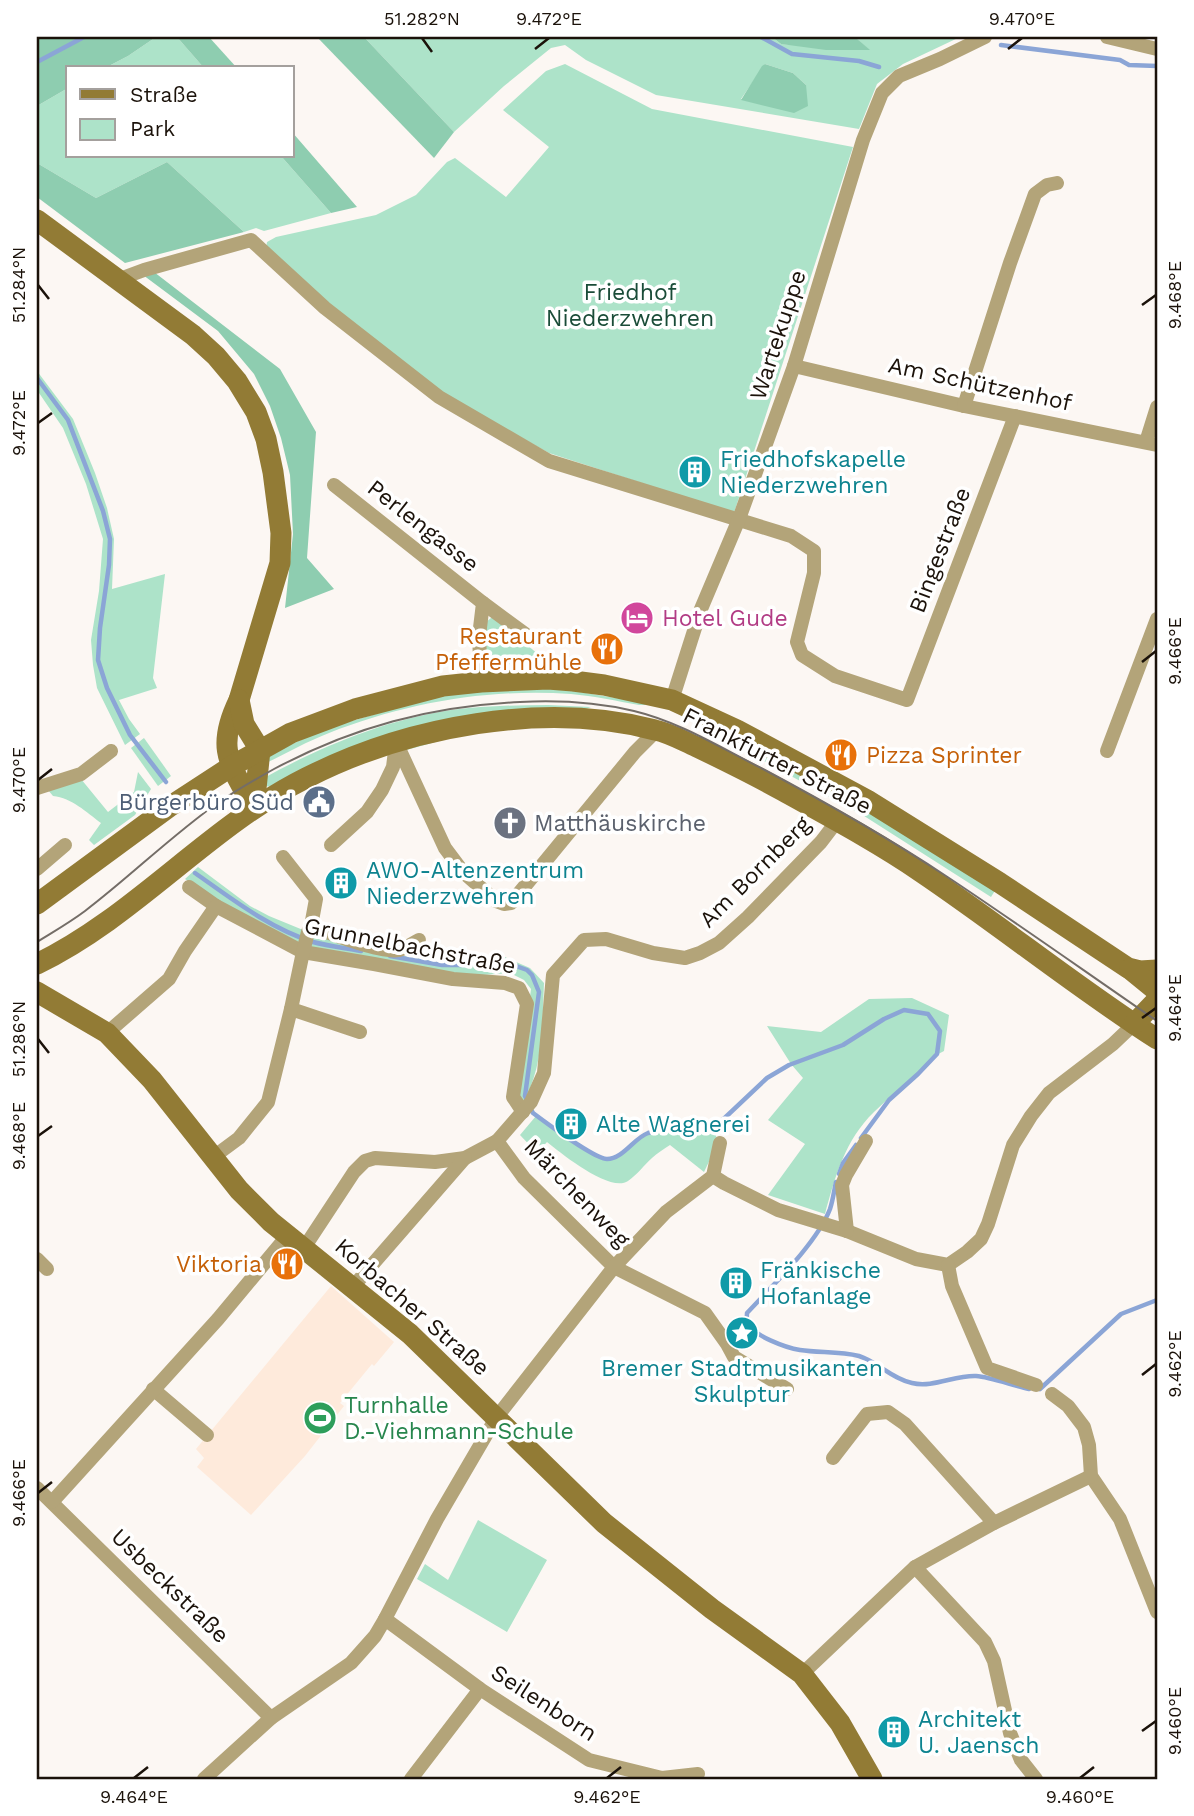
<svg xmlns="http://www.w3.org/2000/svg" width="1194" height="1816" viewBox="0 0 1194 1816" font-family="'Work Sans',sans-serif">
	<rect width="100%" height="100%" fill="#fcf7f3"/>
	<polygon fill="#feeadb" points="331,1286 394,1342 374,1366 372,1364 340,1403 344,1406 305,1456 251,1515 197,1467 204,1458 196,1449"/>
	<g fill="#ade3c9" fill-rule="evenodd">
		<polygon points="156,37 177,37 204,68 105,68 128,56"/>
		<path d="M364,37H772L781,44L869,50L855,37H960L903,64L877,84L859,129L656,95L586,60L565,45L551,48L504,86L454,132ZM765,64L793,73L806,85L794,112L741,99Z"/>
		<polygon points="565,64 652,109 853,147 734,513 549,453 445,395 330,304 266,248 267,242 276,237 376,215 416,195 447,162 455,158 506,197 549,147 503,110 546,71"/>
		<polygon points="68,88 68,156 281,156 331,213 264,231 256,228 244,232 167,162 96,198 37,163 37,106"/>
		<polygon points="37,371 73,419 95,473 107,508 114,539 112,589 165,574 153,678 157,688 119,700 129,719 140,734 125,745 97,688 93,665 91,640 99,591 103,539 86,484 63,428 37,390"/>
		<polygon points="491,618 494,618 549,663 486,665 486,622"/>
		<path d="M550,687L646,703L645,705H639C617,701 594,696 571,694C489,688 405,703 329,733C308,741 287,753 266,763L265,757L324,729L445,694Z"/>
		<path d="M548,705L591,707L577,712L548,711L272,787L265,786L264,778C322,746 385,720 451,710C483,706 515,705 548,705Z"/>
		<polygon points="719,737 738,742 865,808 996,889 991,897 861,814"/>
		<polygon points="144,738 171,776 158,786 131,748"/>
		<path d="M138,772L151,789L135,815L94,845L89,840L101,823C86,812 72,798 53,796L48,790L81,779L108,812L134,792Z"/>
		<path d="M198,867L250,906L269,916L308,932L370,950L437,962L467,961L498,954L530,968L544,983C542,1027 544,1060 525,1100L520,1102L517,1096L531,989L524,980L510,973L455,977L303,952L234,912L185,879Z"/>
		<path d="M912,998L949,1015L944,1051C932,1056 925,1068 915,1076C902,1088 887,1099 874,1112C845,1140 835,1177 825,1214L768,1195L805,1144L768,1120L803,1078L791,1064L767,1026L821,1032L869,999Z"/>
		<path d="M536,1116C550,1126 591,1156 605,1158C620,1160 633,1139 646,1134C664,1126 697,1130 716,1134L717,1145L704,1172L670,1145C664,1149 657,1153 652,1158C644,1165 637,1175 628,1181C610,1193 562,1154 547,1142L537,1153L520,1135Z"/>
		<polygon points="478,1520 547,1560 507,1632 417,1579 425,1564 448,1580"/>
	</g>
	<g fill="#8ecdb0">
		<polygon points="37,37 156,37 128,56 105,68 68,68 68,88 37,106"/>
		<polygon points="177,37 209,37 237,68 204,68"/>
		<polygon points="317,37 364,37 454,132 434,158"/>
		<polygon points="772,37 855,37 870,50 826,50 781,44"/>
		<polygon points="765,64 793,73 806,85 808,106 794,113 741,100 762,66"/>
		<polygon points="292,132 357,207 331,213 281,156 292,156"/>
		<polygon points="167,162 244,232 125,263 37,197 37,163 96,198"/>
		<polygon points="154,272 280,369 316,432 307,558 334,589 285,608 293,534 290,475 281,438 270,406 254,374 218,331 143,275"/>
	</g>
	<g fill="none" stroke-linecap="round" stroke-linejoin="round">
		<g stroke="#8ba5d6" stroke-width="4.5">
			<polyline points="761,37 792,54 859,61 879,67"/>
			<polyline points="1001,45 1120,60 1129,65 1157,66"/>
			<polyline points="37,62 84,37"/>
			<polyline points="37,378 68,420 103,511 110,539 109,565 100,628 98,660 107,688 130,735 166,782"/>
			<path d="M195,873C232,899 269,928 313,942C328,946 345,948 361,951"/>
			<polyline points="390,956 442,965 464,965 497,959 527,970 532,975 539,992 525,1096 527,1100"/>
			<path d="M530,1108L533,1113C545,1122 595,1159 607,1159C623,1159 634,1138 648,1133C669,1127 693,1128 714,1128L767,1078L789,1065L843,1045L884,1019L904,1010L928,1014L940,1031L937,1054L918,1074L889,1100L861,1138"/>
			<polyline points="839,1174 843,1163 856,1145"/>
			<path d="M836,1182C834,1191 833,1200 830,1209C817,1243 772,1286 747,1313C747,1317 746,1319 748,1323C753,1336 787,1348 800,1350C819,1353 839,1351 859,1356C878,1362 892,1379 912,1383C933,1388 955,1375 976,1376C991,1377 1014,1386 1029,1389"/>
			<polyline points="1040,1389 1121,1314 1157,1300"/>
		</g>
		<g stroke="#b3a479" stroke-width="14">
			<polyline points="1107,37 1157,49"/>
			<polyline points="117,280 144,270 251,240 325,308 439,397 549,461 791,536 814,551 814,573 797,642 802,655 835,676 907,700 1015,416"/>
			<polyline points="794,366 964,406 1157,445"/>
			<polyline points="964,406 1010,263 1035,194 1047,185 1057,183"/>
			<polyline points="1146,442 1157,407"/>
			<polyline points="334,485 483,603 479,636 481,682"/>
			<polyline points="483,603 525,634"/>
			<polyline points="672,700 701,609 739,519 794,366 863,140 882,93 899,76 940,59 985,37"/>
			<polyline points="396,742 445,848 463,872 496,901 504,904 511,903 635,752 657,730"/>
			<polyline points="1107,751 1157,619"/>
			<polyline points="37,788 81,774 111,751"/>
			<polyline points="331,845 367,812 382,790 393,767 396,743"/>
			<polyline points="37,869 65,845"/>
			<polyline points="189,887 216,906"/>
			<path d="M311,926C329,933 382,954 399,950C405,949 413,943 419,940"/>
			<polyline points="291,1009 360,1032"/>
			<polyline points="107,1033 169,979 185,951 216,906 303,952 374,964 453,979 505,983 519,988 527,1004 513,1097 523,1112"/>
			<polyline points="497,1141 524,1178 614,1267 705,1313 727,1344 734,1357 787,1389"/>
			<polyline points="212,1158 239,1138 268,1102 291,1009 303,952 308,932 311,926 316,899 283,857"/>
			<polyline points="713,1176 724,1183 778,1210 847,1231 916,1259 948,1265 967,1252 981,1239 988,1224 1013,1145 1031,1116 1049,1093 1113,1044 1134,1024"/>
			<polyline points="847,1231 842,1185 846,1175 866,1141"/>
			<polyline points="304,1248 354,1172 365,1161 375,1158 435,1162 465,1158 497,1141 531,1102 544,1073 553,975 584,940 606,939 653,953 685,958 700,953 719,943 748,917 821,842 837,821"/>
			<polyline points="37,1259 47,1269"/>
			<polyline points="948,1265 952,1286 987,1368 1036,1385"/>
			<polyline points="358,1281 465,1158"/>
			<polyline points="153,1389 207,1435"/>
			<polyline points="1052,1394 1068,1406 1084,1427 1089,1445 1091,1476 1120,1519 1157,1612"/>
			<polyline points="37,1488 271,1718"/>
			<polyline points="52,1502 218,1319 288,1235"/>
			<polyline points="994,1523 1091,1476"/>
			<polyline points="915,1567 985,1642 994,1661 1010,1733 1021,1760 1036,1779"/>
			<polyline points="385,1619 480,1689 589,1760 662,1778 698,1774"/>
			<polyline points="802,1674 915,1567 994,1523 905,1424 888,1412 867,1414 833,1458"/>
			<polyline points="204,1779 271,1718 351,1663 375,1636 385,1619 437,1519 496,1418 614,1267 666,1212 713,1176 720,1143"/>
			<polyline points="411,1779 480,1689"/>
		</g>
		<g stroke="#927b35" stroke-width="21">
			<path d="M37,220L193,335L216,356L237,381L256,412L266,439L273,472L281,533L280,563L239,700C215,749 230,764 254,808"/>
			<polyline points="239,700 244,724 260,750 254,808"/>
			<polyline points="37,904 169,807 232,766 291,733 355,709 443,686 481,682 548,679 573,681 604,685 672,700 737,730 867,800 1000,883 1128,968 1140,971 1157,970"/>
			<path d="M37,964C136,916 208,827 306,778C408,726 544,701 655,730C670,733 683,741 697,747C726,761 755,775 783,791C830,817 877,842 921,872C1001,926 1076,987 1157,1039"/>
			<polyline points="1130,969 1157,991"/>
			<polyline points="37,992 107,1033 152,1080 239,1190 271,1222 410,1334 604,1523 712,1609 802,1674 840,1723 872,1779"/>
			<polyline points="1134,1024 1157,1000"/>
		</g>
		<path stroke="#746d67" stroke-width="2" d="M37,942C53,932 69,923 85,911C131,876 172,835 219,802C237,790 256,779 274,769C353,727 431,706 520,702C558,700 596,702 634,711C680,722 721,748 763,769C825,802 887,837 946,876C1017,923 1087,973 1157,1021"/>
	</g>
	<path fill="none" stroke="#1b120a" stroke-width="2.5" d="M422,38L432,52M535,49L549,38M1008,49L1022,38M38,285L49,299M1142,305L1156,295M38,423L52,413M1142,662L1156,651M38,780L52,769M1142,1018L1156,1008M38,1039L49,1053M38,1136L52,1126M1142,1375L1156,1364M38,1493L52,1482M1142,1731L1156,1721M134,1778L148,1767M607,1778L621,1767M1080,1778L1094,1767"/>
	<defs>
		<symbol id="building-disc" viewBox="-11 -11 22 22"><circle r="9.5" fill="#0f9aa8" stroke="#fff"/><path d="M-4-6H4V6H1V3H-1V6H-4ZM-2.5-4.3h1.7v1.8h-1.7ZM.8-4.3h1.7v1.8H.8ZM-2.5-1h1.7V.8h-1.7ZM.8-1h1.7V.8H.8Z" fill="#fff"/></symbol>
		<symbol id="hotel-disc" viewBox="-11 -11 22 22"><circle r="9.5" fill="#d1479c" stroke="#fff"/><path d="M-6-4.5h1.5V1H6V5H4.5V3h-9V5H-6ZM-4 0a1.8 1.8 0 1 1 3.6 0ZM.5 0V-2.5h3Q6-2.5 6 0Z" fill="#fff"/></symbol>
		<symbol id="restaurant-disc" viewBox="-11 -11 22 22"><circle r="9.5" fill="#e8710a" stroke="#fff"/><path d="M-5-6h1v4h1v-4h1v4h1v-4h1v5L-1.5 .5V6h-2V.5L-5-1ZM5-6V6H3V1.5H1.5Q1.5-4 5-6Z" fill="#fff"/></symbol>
		<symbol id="civic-disc" viewBox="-11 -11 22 22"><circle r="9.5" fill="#5c6f8a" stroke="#fff"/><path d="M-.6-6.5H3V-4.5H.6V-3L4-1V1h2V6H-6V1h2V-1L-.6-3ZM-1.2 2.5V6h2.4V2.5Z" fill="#fff"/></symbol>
		<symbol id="church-disc" viewBox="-11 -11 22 22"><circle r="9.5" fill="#6b7280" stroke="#fff"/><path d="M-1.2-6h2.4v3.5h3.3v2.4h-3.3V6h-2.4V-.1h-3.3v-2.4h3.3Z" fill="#fff"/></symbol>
		<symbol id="sight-disc" viewBox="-11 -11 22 22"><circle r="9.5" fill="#0f9aa8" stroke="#fff"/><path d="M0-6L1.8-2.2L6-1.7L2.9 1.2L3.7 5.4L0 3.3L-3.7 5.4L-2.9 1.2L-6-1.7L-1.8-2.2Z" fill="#fff"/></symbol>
		<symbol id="stadium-disc" viewBox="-11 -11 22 22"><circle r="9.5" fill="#2e9e5b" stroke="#fff"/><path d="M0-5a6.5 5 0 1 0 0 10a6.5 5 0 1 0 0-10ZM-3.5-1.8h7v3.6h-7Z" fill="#fff"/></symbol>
	</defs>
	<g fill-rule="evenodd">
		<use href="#building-disc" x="676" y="453" width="38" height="38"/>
		<use href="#hotel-disc" x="618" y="599" width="38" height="38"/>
		<use href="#restaurant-disc" x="588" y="630" width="38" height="38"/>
		<use href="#restaurant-disc" x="822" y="736" width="38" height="38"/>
		<use href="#civic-disc" x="300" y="783" width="38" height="38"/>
		<use href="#church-disc" x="491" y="804" width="38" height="38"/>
		<use href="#building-disc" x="322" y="864" width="38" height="38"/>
		<use href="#building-disc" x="552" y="1105" width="38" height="38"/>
		<use href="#restaurant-disc" x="268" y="1245" width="38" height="38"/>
		<use href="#building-disc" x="717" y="1264" width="38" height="38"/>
		<use href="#sight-disc" x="723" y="1314" width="38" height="38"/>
		<use href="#stadium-disc" x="301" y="1399" width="38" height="38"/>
		<use href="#building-disc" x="875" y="1713" width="38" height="38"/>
	</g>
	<g text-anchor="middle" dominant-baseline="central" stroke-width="7" stroke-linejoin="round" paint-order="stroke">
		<g font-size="23" fill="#1a4c38" stroke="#fff">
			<text x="630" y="292">Friedhof<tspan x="630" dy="26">Niederzwehren</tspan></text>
		</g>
		<g font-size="23" fill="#1b120a" stroke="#fff">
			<text transform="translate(778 335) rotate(-72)">Wartekuppe</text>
			<text transform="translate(980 384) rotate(12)">Am Schützenhof</text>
			<text transform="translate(423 526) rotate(38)">Perlengasse</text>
			<text transform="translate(940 550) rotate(-69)">Bingestraße</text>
			<text transform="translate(777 761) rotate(27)">Frankfurter Straße</text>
			<text transform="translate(755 872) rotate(-45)">Am Bornberg</text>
			<text transform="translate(410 946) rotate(11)">Grunnelbachstraße</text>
			<text transform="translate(577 1193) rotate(46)">Märchenweg</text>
			<text transform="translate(412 1307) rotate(41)">Korbacher Straße</text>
			<text transform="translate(170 1586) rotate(44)">Usbeckstraße</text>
			<text transform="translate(544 1703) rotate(33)">Seilenborn</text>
		</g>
		<g font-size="23" fill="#0d838f" stroke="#fff" text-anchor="start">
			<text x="720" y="459">Friedhofskapelle<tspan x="720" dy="26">Niederzwehren</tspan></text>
			<text x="366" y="870">AWO-Altenzentrum<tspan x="366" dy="26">Niederzwehren</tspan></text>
			<text x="596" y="1124">Alte Wagnerei</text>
			<text x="760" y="1270">Fränkische<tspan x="760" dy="26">Hofanlage</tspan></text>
			<text x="742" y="1368" text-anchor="middle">Bremer Stadtmusikanten<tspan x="742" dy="26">Skulptur</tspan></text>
			<text x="918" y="1719">Architekt<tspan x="918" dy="26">U. Jaensch</tspan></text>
		</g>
		<g font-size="23" fill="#b23c85" stroke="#fff" text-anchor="start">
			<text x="662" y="618">Hotel Gude</text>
		</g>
		<g font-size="23" fill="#c56008" stroke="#fff" text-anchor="end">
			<text x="582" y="636">Restaurant<tspan x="582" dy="26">Pfeffermühle</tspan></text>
			<text x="866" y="755" text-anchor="start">Pizza Sprinter</text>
			<text x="262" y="1264">Viktoria</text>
		</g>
		<g font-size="23" fill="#4e5e75" stroke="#fff" text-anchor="end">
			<text x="294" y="802">Bürgerbüro Süd</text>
		</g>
		<g font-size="23" fill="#5b616d" stroke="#fff" text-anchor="start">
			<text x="534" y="823">Matthäuskirche</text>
		</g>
		<g font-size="23" fill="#27864d" stroke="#fff" text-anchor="start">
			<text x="344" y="1405">Turnhalle<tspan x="344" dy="26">D.-Viehmann-Schule</tspan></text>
		</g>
	</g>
	<rect width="1194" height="1816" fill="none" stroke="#ffffff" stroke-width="77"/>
	<rect x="66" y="66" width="228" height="91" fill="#ffffff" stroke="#a4a09d" stroke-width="2"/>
	<rect x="80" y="89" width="35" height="10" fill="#927b35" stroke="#a4a09d" stroke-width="2"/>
	<text x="130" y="102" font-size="21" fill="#1b120a">Straße</text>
	<rect x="80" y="119" width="35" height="21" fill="#ade3c9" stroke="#a4a09d" stroke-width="2"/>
	<text x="130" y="136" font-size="21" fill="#1b120a">Park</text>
	<rect x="38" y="38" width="1118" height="1740" fill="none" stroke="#1b120a" stroke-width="2.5"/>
	<g font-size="18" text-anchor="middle" fill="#1b120a">
		<text x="422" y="25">51.282°N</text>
		<text x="549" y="25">9.472°E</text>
		<text x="1022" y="25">9.470°E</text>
		<text transform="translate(19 285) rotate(-90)" y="6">51.284°N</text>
		<text transform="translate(1175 295) rotate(-90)" y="6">9.468°E</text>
		<text transform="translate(19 423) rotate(-90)" y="6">9.472°E</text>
		<text transform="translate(1175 651) rotate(-90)" y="6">9.466°E</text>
		<text transform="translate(19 780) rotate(-90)" y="6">9.470°E</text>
		<text transform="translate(1175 1008) rotate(-90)" y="6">9.464°E</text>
		<text transform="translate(19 1039) rotate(-90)" y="6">51.286°N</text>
		<text transform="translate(19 1136) rotate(-90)" y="6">9.468°E</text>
		<text transform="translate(1175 1364) rotate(-90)" y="6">9.462°E</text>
		<text transform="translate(19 1493) rotate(-90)" y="6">9.466°E</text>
		<text transform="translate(1175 1721) rotate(-90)" y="6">9.460°E</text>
		<text x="134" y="1803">9.464°E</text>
		<text x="607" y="1803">9.462°E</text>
		<text x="1080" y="1803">9.460°E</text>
	</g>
</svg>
